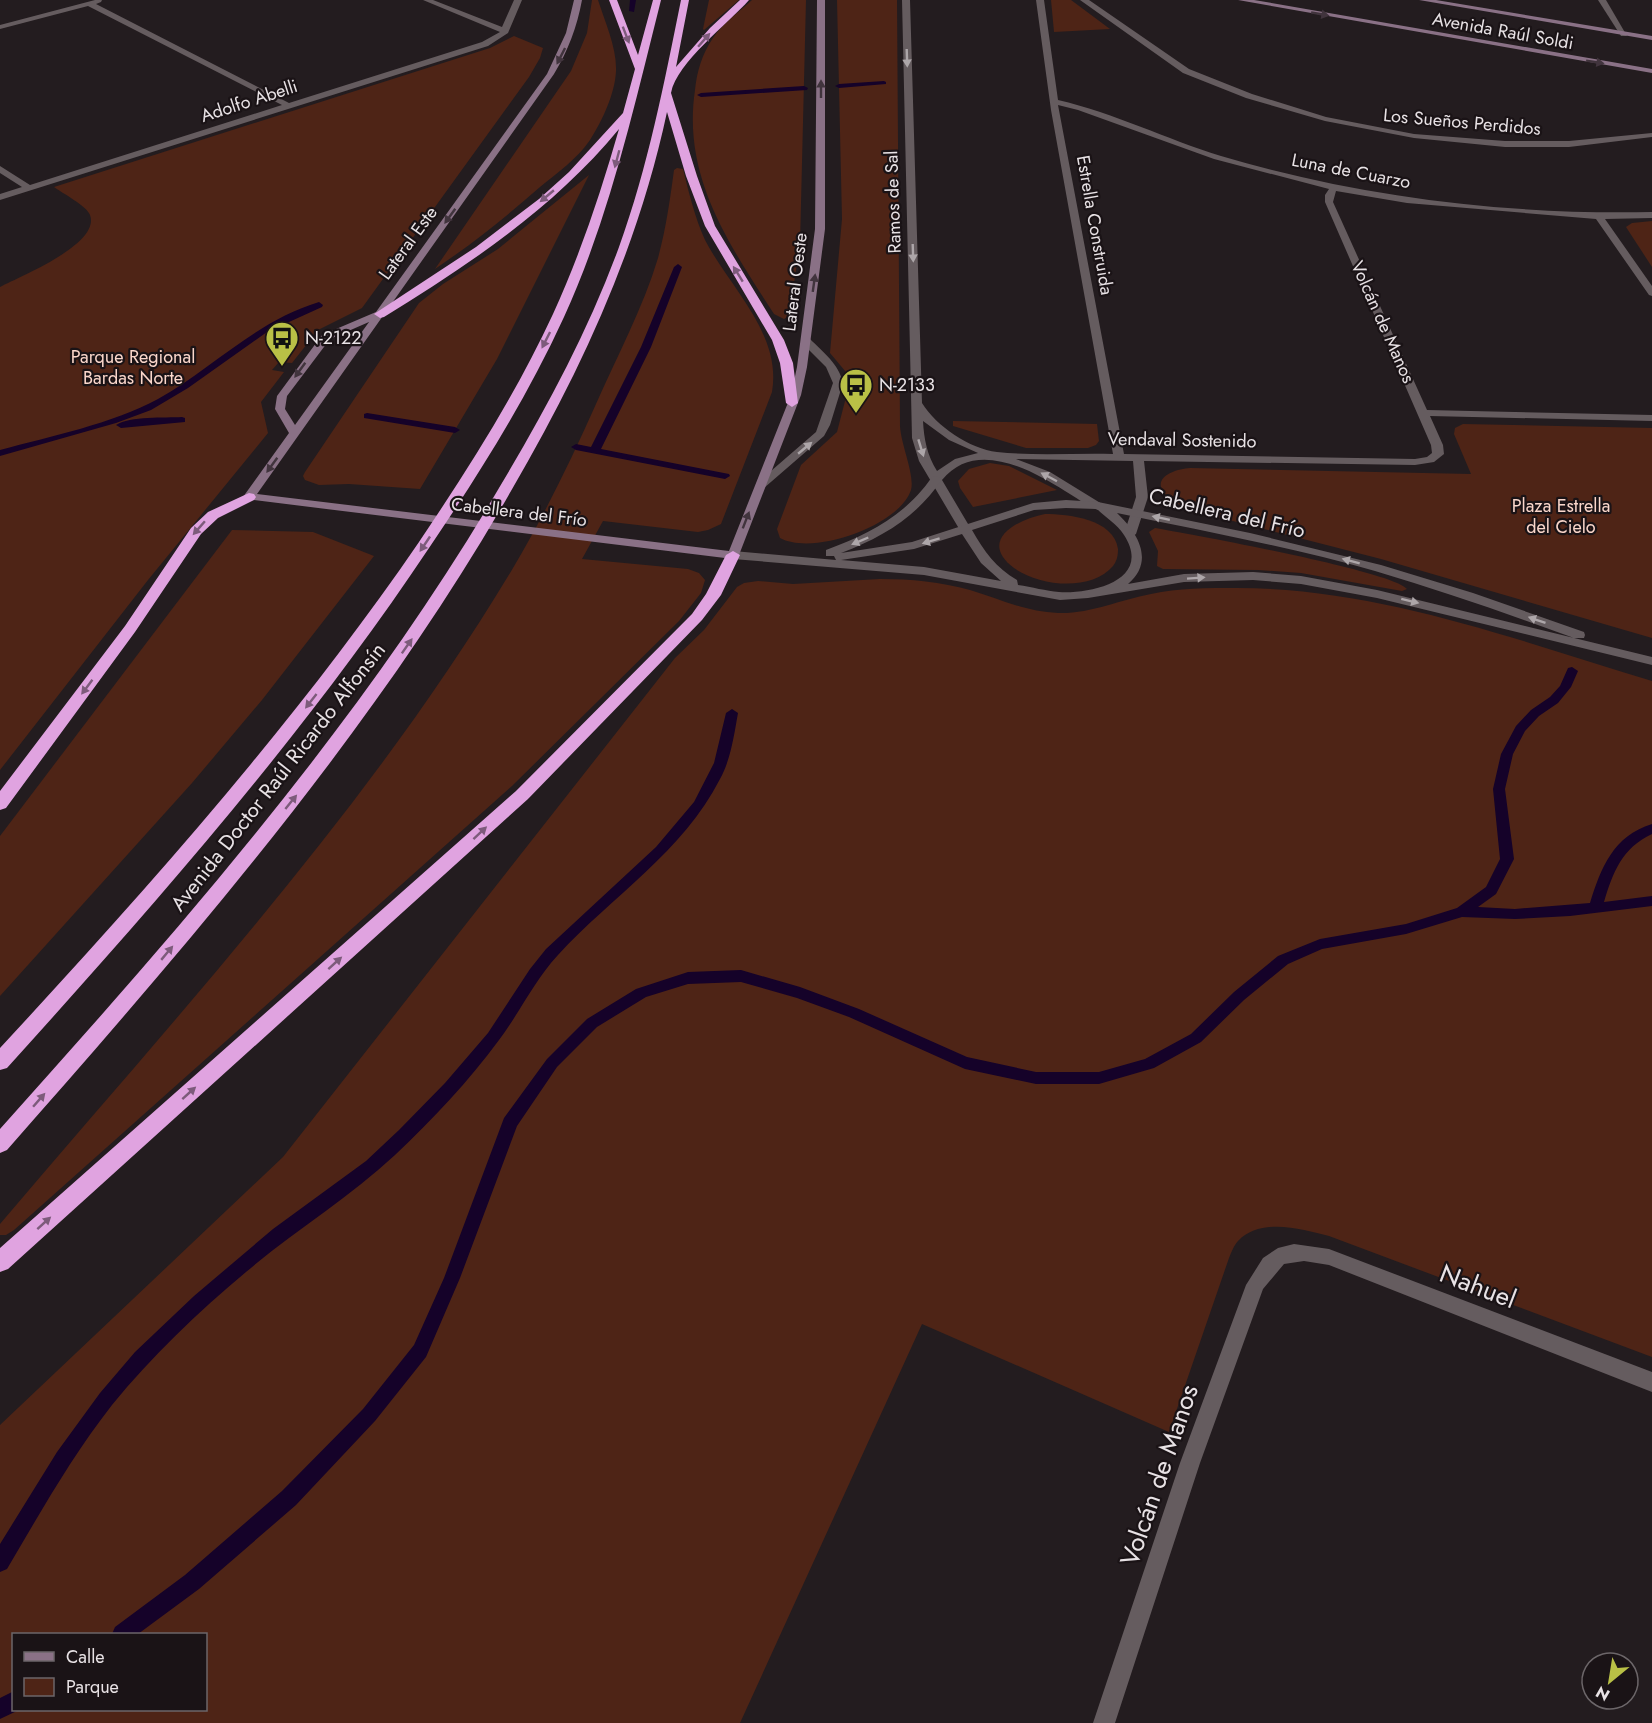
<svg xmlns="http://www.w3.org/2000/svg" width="1652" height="1723" viewBox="0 0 1652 1723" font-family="Jost,sans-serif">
	<rect width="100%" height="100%" fill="#231c1f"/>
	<g fill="#4e2416" fill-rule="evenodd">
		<path d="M592,0H598C605,22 617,48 616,71C615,94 602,121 590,140C577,159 557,173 540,187C506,217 472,244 435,269L571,71L587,33Z"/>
		<polygon points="709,0 739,0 704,30 703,29"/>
		<path d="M752,0H806L800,244L789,316L784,319L774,314C729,244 682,177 695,90C697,71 702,54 713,38C723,23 739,12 752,0Z"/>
		<path d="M837,0H897L900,426C901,445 915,475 911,490C899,526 813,556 780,538L777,529L801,465L837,432L851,378L830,353L842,219Z"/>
		<polygon points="1051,0 1071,0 1110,29 1054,32"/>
		<path d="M514,36L543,48L540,58L529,77L362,308L318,330L292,363L279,362L272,370L284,372L261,402L268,433L148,580L0,770V287C19,277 101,244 90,215C87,206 62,193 54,187L490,48Z"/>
		<path d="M677,168L683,169C689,193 695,218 705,240C730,288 782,334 772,392L721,524L708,530L698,532L603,521L582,559L688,569L699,573L705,580L701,593L679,621L512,786L14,1230L6,1235H0V1224C179,1013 370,807 513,568C544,516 571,460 596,404C617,356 643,308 658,258C666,229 670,200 674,170Z"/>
		<polygon points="589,175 497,359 420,489 349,484 319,485 305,480 303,476 305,472 419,303 443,284 498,249"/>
		<polygon points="1652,221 1652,267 1626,227 1632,223"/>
		<polygon points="953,421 1097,424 1099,441 1096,445 1088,448 1026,448 953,426"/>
		<path d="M1463,424L1652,428V638L1381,559L1194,511C1186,507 1176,504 1169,498C1147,479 1174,469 1190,468L1471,474L1454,434L1455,428Z"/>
		<polygon points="990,463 1009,466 1057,490 973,507 960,488 958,481 969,469"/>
		<path d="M1045,514C1068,514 1114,519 1118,549C1118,555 1117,561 1113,566C1091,592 1039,586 1014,568C977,540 1018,519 1045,514Z"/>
		<path d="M1155,528C1190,534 1392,571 1407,589L1402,591L1301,573L1258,570L1163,569L1157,566L1158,551L1149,532Z"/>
		<polygon points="232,530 313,532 374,556 262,700 192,783 0,996 0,836"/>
		<path d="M880,579C911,579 941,582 970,590C1000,599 1026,612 1058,613C1090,614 1119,600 1151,594C1178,588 1208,588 1237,588C1380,588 1516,640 1652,681V1357L1329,1236C1302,1229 1261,1217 1238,1241C1234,1245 1231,1253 1229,1258L1169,1432L922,1324L740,1723H0V1425L283,1157L675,658L704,630L737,587L744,583L758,581L793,584ZM14,1634H206V1710H14Z"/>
	</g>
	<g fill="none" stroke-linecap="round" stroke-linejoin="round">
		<g fill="#150229" fill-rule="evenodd">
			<polygon points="630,0 636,0 634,12 629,11"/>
			<polygon points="884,81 886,82 886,84 839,88 835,86 839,84"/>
			<polygon points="804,86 808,88 807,90 701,97 697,95 701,93"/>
			<polygon points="678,264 682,267 651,347 601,449 729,474 730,476 725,479 576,450 571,447 576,444 591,447 641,347 674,267"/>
			<path d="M319,302L323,305L322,307L267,332L188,388L151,410L116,423L0,456V450C51,436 112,424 158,399C213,368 256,321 319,302Z"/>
			<polygon points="367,413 455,427 460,430 455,433 364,418 364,414"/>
			<path d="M182,417L185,418V422L121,428L116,425C130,416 165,418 182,417Z"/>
			<path d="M1572,667L1578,671L1571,687L1558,703L1539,716L1525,731L1513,754L1505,789L1514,859L1496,894L1478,907L1515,909L1590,903C1601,868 1613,836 1652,824V834C1622,848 1613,872 1604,902L1652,896V906L1570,916L1515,919L1462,917L1406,934L1322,949L1288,964L1244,1000L1201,1042L1154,1068L1099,1084H1036L965,1069L849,1017L797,998L741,982L688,984L646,997L597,1027L557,1067L517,1126L460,1278L426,1357L375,1421L296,1505L199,1589L138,1634H112L115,1627L185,1575L282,1491L363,1409L414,1345L444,1278L504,1118L547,1059L587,1019L636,989L688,972L741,970L800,987L859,1009L967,1057L1036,1072H1099L1145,1059L1191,1034L1234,992L1278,956L1320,939L1406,924L1457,908L1486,887L1500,859L1493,789L1501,754L1516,726L1531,710L1550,697L1560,686L1568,668Z"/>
			<path d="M732,709L738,713C734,735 731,759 720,779C683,852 612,896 558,955C534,981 520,1012 499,1040C469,1081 432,1120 395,1155C349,1198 294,1231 246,1272C198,1312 152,1356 112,1405C72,1456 40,1513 7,1569L0,1572V1544L57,1452L100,1393L135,1352L194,1296L273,1229L366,1161L399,1130L445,1083L488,1033L530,969L546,949L656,847L694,802L714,763L726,713Z"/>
			<polygon points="14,1691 14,1710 19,1710 0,1719 0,1698"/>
		</g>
		<path fill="#655c5f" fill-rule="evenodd" d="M802,339H810C823,352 839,364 843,383L830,425L824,436L764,488H756V484L816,432L833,383L826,367L802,343Z"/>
		<g fill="#655c5f" fill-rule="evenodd">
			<polygon points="95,0 102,0 101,2 96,4 289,103 482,42 500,32 423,0 433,0 502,27 514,0 522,0 508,33 488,46 0,200 0,194 22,187 0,173 0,166 30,185 282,105 88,6 0,29 0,25"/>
			<path d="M902,0H910L922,403C936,426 970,449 997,452C1035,456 1075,453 1113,454L1051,110L1036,0H1044L1058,100C1114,113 1166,139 1221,156C1360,197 1507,215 1652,212V218L1605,219L1652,286V296L1649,295L1596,219L1407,203L1336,191L1333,202L1427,410L1652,415V421L1430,416L1443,445L1444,454L1434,462L1415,465L1144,461L1148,497L1136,534L1130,538L1124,534L1136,497L1133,461L1016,459L1050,472L1102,504V508L1098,510C1086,506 1076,497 1065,491C1030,469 975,439 942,480L971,529L965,533L961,532L919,461L912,438ZM1058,105L1078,110L1214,159L1329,189L1325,195V202L1431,445L1432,453L1427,457L1415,459L1124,454ZM923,421L949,440L978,453L955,459L937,471C927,455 924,439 923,421Z"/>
			<polygon points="1080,0 1089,0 1189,69 1252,94 1326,117 1414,134 1505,141 1569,141 1652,133 1652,137 1569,147 1505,147 1414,138 1325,121 1246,98 1183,73"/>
			<polygon points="1598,0 1606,0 1627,36 1621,36"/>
			<polygon points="1294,1244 1329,1249 1652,1372 1652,1392 1329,1265 1304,1261 1284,1264 1263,1289 1200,1463 1115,1723 1093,1723 1180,1463 1246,1285 1263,1258 1278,1248"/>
		</g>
		<path fill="#655c5f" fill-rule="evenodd" d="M936,476L942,479C917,517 883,537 841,553L912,542L1033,503L1066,500L1098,502L1250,533L1381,565L1473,593L1584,632L1585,635L1584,638H1574C1508,614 1443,591 1375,571C1291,547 1203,531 1117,513C1138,533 1155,561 1128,584L1184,574L1253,572L1301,576L1377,590L1652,657V665L1377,598L1301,584L1253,580L1184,582L1088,598L1060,600L924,575L733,559L727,555L733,551L836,560L834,556H826V550C869,534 905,516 932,477ZM1066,508L1097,509C1106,518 1117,524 1124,535C1153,580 1092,594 1059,592C1046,591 1032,587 1018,585L1017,580C996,568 984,551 972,530L1034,510ZM962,534L981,563L1001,581L924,567L841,560L914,549Z"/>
		<g fill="#8a7186" fill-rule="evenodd">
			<path d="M574,0H582C577,27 568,51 554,74L257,494L729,551L791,395L797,367L815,229L817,0H825V229L807,367L801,395L739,555L733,559L245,499L243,497L289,433L275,409L277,396L322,335L376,312L547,74L566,33ZM369,322L295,425L285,409L287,396L330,339Z"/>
			<polygon points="1238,0 1254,0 1652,69 1652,73"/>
			<polygon points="1419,0 1436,0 1652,36 1652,40"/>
		</g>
		<g fill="#e0a3e0" fill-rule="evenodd">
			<path d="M609,0H617L638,55L653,0H661C634,107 610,216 564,317C527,398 479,474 429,548C305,734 157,902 7,1068L0,1070V1048C149,887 295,723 419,542C468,469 516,394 553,314C580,255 601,192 619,129C554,208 470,264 384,317L380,318L374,314L476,247L539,199L569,172L623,113L635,69Z"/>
			<path d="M681,0H689L676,67L710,28L740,0H749C728,24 677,62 671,93L697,176L715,226L784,340L793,363L798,403L792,407L786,403L780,363L772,340L705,226L686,176L667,112C638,248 581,371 511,491C373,732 190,942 7,1150L0,1153V1129C181,927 361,723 499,488C545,411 588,332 619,247C648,167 664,84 681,0Z"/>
			<polygon points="249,493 254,494 256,497 254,500 218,518 201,534 135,632 6,808 0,810 0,791 125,626 191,528 208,512"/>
			<polygon points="733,551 740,555 721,595 702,620 528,799 8,1269 0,1272 0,1248 516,791 692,614 706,594 726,555"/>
		</g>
	</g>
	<defs><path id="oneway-solid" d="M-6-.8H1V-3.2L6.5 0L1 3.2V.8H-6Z" transform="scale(1.5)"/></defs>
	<g fill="#41343d">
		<use href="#oneway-solid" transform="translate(1320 14) rotate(10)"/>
		<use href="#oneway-solid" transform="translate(561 56) rotate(117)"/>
		<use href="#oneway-solid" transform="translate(1595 62) rotate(9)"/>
		<use href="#oneway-solid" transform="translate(821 89) rotate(-90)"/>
		<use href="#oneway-solid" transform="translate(450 216) rotate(126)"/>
		<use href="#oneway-solid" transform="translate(814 283) rotate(-82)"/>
		<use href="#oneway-solid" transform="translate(300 370) rotate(126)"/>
		<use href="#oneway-solid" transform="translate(272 465) rotate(126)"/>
		<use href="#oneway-solid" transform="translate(746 520) rotate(-69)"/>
	</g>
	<g fill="#7d5b7b">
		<use href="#oneway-solid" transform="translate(626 35) rotate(69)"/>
		<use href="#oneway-solid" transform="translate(704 40) rotate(-49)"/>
		<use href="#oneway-solid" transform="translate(617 159) rotate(105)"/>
		<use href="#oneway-solid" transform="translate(547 196) rotate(140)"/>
		<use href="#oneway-solid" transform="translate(738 274) rotate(-122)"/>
		<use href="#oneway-solid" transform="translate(546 340) rotate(117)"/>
		<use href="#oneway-solid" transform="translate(199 528) rotate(131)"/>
		<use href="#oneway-solid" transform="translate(425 544) rotate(124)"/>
		<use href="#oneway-solid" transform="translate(407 646) rotate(-55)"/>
		<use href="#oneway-solid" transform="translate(87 687) rotate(127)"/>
		<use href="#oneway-solid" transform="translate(311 701) rotate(128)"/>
		<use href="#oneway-solid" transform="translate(291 802) rotate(-51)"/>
		<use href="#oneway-solid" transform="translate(480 833) rotate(-43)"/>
		<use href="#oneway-solid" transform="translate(167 953) rotate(-50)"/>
		<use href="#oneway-solid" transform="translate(335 963) rotate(-42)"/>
		<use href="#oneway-solid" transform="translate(189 1093) rotate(-42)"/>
		<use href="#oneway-solid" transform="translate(39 1100) rotate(-49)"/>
		<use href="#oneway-solid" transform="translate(44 1223) rotate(-42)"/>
	</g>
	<g fill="#ada6a9">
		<use href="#oneway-solid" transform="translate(907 58) rotate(88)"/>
		<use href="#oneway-solid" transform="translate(913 253) rotate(88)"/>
		<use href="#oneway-solid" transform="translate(805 448) rotate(-40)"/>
		<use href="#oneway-solid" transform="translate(921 448) rotate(73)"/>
		<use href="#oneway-solid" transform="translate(1049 477) rotate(-152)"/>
		<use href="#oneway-solid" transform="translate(1161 518) rotate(-168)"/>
		<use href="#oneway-solid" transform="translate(860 541) rotate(157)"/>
		<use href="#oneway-solid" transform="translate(931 541) rotate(163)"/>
		<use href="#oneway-solid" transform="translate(1351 561) rotate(-165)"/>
		<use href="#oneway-solid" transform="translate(1196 578) rotate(-4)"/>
		<use href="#oneway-solid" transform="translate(1410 601) rotate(14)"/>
		<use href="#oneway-solid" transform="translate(1537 620) rotate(-161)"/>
	</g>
	<defs>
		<symbol id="bus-pin" viewBox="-11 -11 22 30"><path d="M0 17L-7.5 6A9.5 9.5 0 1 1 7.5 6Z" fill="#b9c046" stroke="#1a1316"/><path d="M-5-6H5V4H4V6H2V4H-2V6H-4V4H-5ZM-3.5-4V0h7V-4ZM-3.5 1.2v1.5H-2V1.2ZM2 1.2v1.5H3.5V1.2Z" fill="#111"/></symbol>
	</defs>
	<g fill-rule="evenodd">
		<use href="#bus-pin" x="263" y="319" width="38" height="52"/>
		<use href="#bus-pin" x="837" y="366" width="38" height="52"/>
	</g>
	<g text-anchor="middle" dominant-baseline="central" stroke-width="4.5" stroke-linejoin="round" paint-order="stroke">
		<g font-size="18" fill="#e8e2e5" stroke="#1a1316">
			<text transform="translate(1503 31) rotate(10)">Avenida Raúl Soldi</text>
			<text transform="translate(249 101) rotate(-18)">Adolfo Abelli</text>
			<text transform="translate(1462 122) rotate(5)">Los Sueños Perdidos</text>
			<text transform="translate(1351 171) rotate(11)">Luna de Cuarzo</text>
			<text transform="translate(893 202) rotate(-92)">Ramos de Sal</text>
			<text transform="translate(1095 225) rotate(80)">Estrella Construida</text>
			<text transform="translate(408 243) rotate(-54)">Lateral Este</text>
			<text transform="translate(795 282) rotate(-83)">Lateral Oeste</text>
			<text transform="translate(1383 322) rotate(66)">Volcán de Manos</text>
			<text transform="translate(1182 440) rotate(1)">Vendaval Sostenido</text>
			<text transform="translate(519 512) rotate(7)">Cabellera del Frío</text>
		</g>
		<g font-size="18" fill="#e8e2e5" stroke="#1a1316" text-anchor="start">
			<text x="305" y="338">N-2122</text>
			<text x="879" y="385">N-2133</text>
		</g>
		<g font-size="18" fill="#fad6ca" stroke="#1a1316">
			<text x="133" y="357">Parque Regional<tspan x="133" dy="21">Bardas Norte</tspan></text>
			<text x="1561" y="506">Plaza Estrella<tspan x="1561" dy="21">del Cielo</tspan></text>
		</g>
		<g font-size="21" fill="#e8e2e5" stroke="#1a1316">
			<text transform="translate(1227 513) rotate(13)">Cabellera del Frío</text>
			<text transform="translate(278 777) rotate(-52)">Avenida Doctor Raúl Ricardo Alfonsín</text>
		</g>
		<g font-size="26" fill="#e8e2e5" stroke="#1a1316">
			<text transform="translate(1478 1286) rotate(21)">Nahuel</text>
			<text transform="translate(1159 1475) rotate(-71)">Volcán de Manos</text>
		</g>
	</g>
	<rect x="12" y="1633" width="195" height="78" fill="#1a1316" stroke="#6c6669" stroke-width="1.5"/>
	<rect x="24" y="1652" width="30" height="9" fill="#8a7186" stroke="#6c6669" stroke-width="1.5"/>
	<text x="66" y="1663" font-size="18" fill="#e8e2e5">Calle</text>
	<rect x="24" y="1678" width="30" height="18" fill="#4e2416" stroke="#6c6669" stroke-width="1.5"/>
	<text x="66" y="1693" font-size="18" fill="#e8e2e5">Parque</text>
	<g transform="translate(1610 1681) rotate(210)"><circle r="28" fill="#1a1316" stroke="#6c6669" stroke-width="1.5"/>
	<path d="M0-4.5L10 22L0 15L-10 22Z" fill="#b9c046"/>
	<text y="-9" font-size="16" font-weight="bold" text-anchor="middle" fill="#e8e2e5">N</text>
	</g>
</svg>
